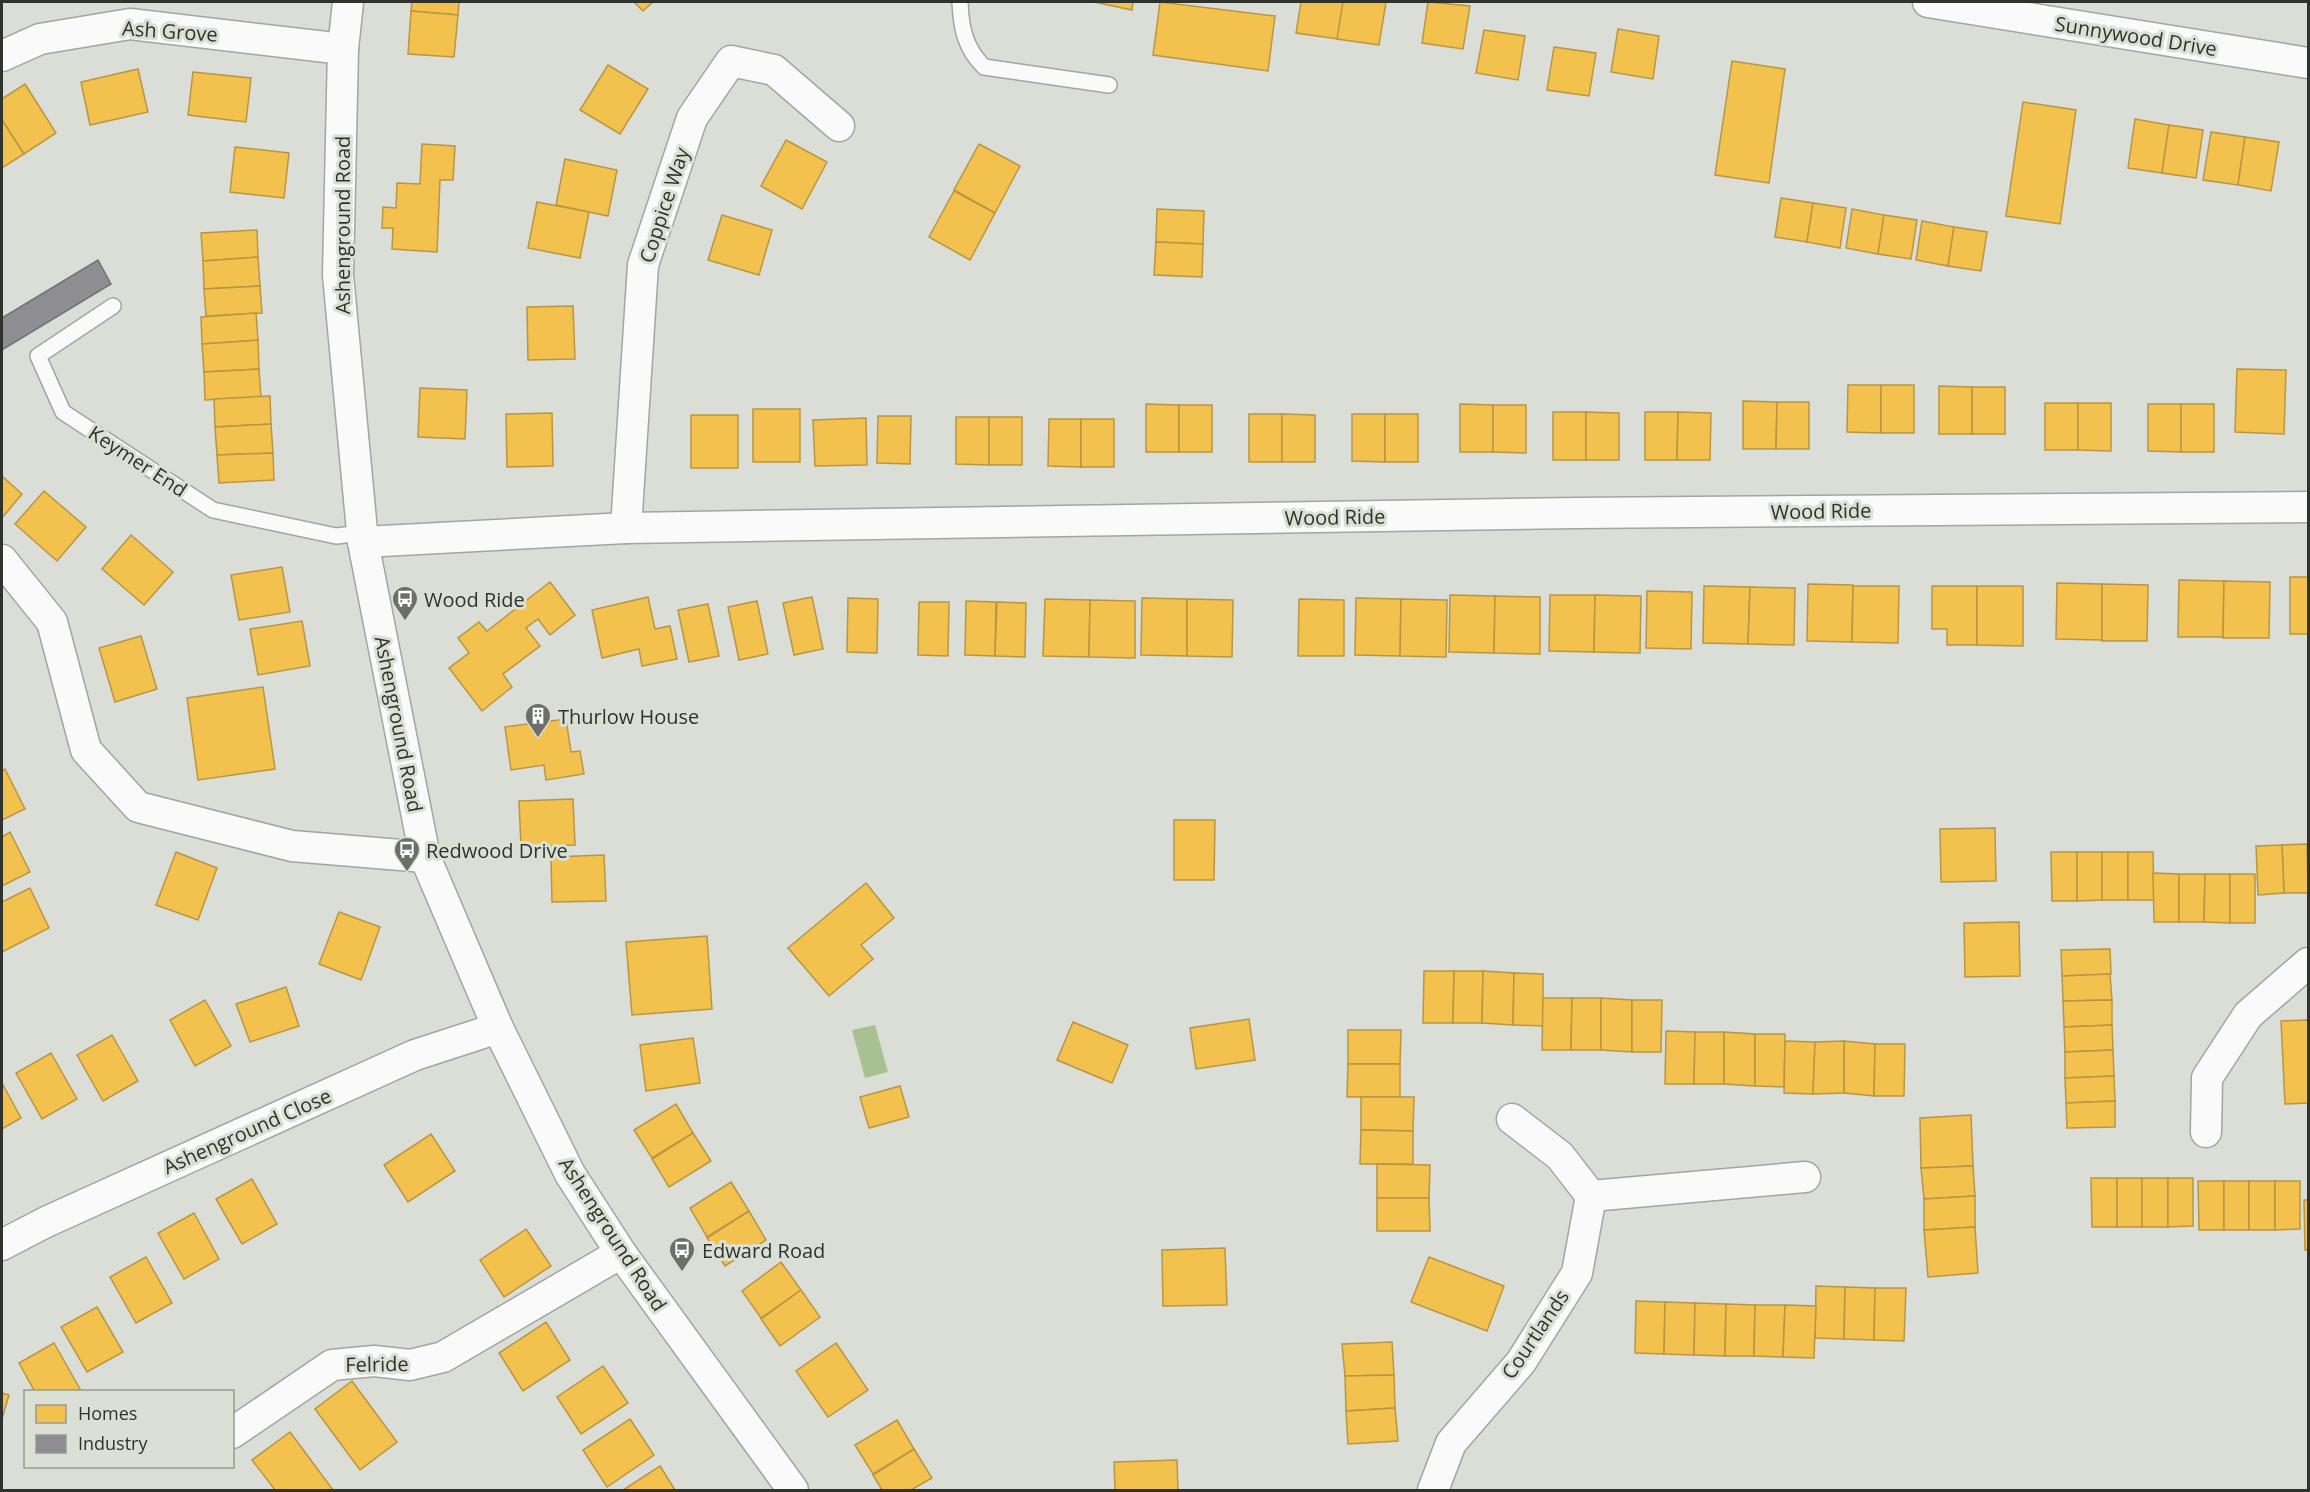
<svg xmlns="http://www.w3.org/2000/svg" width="2310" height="1492" viewBox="0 0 2310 1492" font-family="'Open Sans',sans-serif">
	<rect width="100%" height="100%" fill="#daded7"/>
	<polygon fill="#a9c190" points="875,1025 888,1072 865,1078 852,1030"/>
	<g fill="#f2c14e" stroke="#b89644" stroke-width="1.5">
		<polygon points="412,2 459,2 458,15 411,11"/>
		<polygon points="634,2 653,2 643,11"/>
		<polygon points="1094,2 1133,2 1132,10"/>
		<polygon points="1160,2 1275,16 1268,71 1153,55"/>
		<polygon points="1301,2 1343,2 1338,39 1296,33"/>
		<polygon points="1343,2 1386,2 1379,45 1337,39"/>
		<polygon points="1428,2 1470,6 1463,49 1422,43"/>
		<polygon points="411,11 458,15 454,57 408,54"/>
		<polygon points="1618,29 1659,36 1653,79 1611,72"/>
		<polygon points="1484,30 1525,36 1518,80 1476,73"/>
		<polygon points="1554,47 1596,53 1589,96 1547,90"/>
		<polygon points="1732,61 1785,69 1769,183 1715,175"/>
		<polygon points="608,65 648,89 620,134 580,110"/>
		<polygon points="138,69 148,112 90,125 81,82"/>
		<polygon points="193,72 251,78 246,122 188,115"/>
		<polygon points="25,84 56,133 24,154 2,120 2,99"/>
		<polygon points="2023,102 2076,110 2060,224 2006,216"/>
		<polygon points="2135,119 2169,125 2162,173 2128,168"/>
		<polygon points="2,120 24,154 2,168"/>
		<polygon points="2169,125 2203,130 2196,178 2162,173"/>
		<polygon points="2211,132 2245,137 2238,185 2203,180"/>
		<polygon points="2245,137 2279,142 2271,191 2238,185"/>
		<polygon points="786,140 827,162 802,209 761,186"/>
		<polygon points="422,144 455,146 453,180 440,180 437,252 392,249 393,228 382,228 383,207 396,208 397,183 420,184"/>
		<polygon points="979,144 1020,166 995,213 954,190"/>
		<polygon points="235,147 289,153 284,198 230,192"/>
		<polygon points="565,159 617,170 608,216 556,205"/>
		<polygon points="954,191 995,213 970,260 929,237"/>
		<polygon points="1781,198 1813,203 1807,242 1775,237"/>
		<polygon points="537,202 589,212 580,258 528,248"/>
		<polygon points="1813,203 1846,208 1840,248 1807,242"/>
		<polygon points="1157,209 1204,211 1203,244 1156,242"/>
		<polygon points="1852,209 1884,215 1878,254 1846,248"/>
		<polygon points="722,215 772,230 759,275 708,260"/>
		<polygon points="1884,215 1917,220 1911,259 1878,254"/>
		<polygon points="1922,221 1954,227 1948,266 1916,260"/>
		<polygon points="1954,227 1987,232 1981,271 1948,266"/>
		<polygon points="257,230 258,257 203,261 201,233"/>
		<polygon points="1156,242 1203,244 1202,277 1154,275"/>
		<polygon points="258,257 260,286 204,289 203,261"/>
		<polygon points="260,286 262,313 206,316 204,289"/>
		<polygon points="573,306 575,359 528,360 527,307"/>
		<polygon points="256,313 258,340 202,344 201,317"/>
		<polygon points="258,340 259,369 204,372 202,344"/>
		<polygon points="259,369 261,397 205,400 204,372"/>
		<polygon points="2237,369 2286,370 2284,434 2235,432"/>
		<polygon points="1848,385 1881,385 1881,433 1847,432"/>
		<rect x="1881" y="385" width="33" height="48"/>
		<polygon points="1939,386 1972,387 1972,434 1939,434"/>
		<rect x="1972" y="387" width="33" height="47"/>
		<polygon points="420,388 467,390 465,439 418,437"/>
		<polygon points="270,396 271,424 215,427 214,399"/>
		<polygon points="1743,401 1777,402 1776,449 1743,449"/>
		<polygon points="1777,402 1809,402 1809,449 1776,449"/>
		<rect x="2045" y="403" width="33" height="47"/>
		<polygon points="2078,403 2111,403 2111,451 2078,450"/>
		<polygon points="1146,404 1179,405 1179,452 1146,452"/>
		<polygon points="1460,404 1493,405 1493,452 1460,452"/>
		<polygon points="2148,404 2181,404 2181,452 2148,451"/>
		<rect x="2181" y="404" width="33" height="48"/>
		<rect x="1179" y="405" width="33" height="47"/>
		<polygon points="1493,405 1526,405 1526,453 1493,452"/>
		<rect x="753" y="409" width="47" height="53"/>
		<rect x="1553" y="412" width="33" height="48"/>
		<polygon points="1586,412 1619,413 1619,460 1586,460"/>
		<polygon points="1645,412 1678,412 1677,460 1645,460"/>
		<polygon points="1678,412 1711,413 1710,460 1677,460"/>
		<polygon points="552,413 553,466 507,467 506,414"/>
		<rect x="1249" y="414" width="33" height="48"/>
		<polygon points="1282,414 1315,415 1315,462 1282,462"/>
		<polygon points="1352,414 1385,414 1385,462 1352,461"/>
		<rect x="1385" y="414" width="33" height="48"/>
		<rect x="691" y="415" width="47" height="53"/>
		<polygon points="878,416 911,416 910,464 877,463"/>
		<polygon points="956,417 989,417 989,465 956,464"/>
		<rect x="989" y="417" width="33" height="48"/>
		<polygon points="866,418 867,465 815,466 813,420"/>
		<polygon points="1049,419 1081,419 1081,467 1048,466"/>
		<rect x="1081" y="419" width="33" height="48"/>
		<polygon points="271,424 273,453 217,455 215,427"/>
		<polygon points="273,453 274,480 219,483 217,455"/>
		<polygon points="2,476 22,494 2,518"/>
		<polygon points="44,491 86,527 57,561 15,524"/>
		<polygon points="131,535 173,572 144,605 102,569"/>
		<polygon points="282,567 290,612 239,620 231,575"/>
		<rect x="2290" y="577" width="18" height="57"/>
		<polygon points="2179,580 2224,581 2223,637 2178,637"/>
		<polygon points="2224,581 2270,582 2269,638 2223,638"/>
		<polygon points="550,582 575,615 550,635 538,619 526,628 540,646 503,674 512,687 482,711 449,668 469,653 458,638 479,622 487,631"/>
		<polygon points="2057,583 2102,584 2102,640 2056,639"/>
		<polygon points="1808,584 1853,585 1852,642 1807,641"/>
		<polygon points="2102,584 2148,585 2147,641 2102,641"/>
		<polygon points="1704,586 1750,587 1748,644 1703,643"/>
		<polygon points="1853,586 1899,586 1898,643 1852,642"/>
		<polygon points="1932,586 1977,586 1977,645 1947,645 1947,629 1932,629"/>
		<polygon points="1977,586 2023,586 2023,646 1977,645"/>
		<polygon points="1750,587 1795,588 1794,645 1748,644"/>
		<polygon points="1647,591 1692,592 1691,649 1646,648"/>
		<polygon points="1450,595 1495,596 1494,653 1449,652"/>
		<polygon points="1550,595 1595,595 1594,652 1549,651"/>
		<polygon points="1595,595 1641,596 1640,653 1594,652"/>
		<polygon points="1495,596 1540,597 1540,654 1494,653"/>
		<polygon points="648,597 655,629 670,626 677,659 642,666 639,649 602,658 592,610"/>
		<polygon points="812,597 823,649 794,655 783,603"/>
		<polygon points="848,598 878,599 877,653 847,652"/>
		<polygon points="1142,598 1187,599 1187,656 1141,655"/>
		<polygon points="1356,598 1401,599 1400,656 1355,655"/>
		<polygon points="1045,599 1090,600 1089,657 1043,656"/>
		<polygon points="1187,599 1233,600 1232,657 1187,656"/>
		<polygon points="1299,599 1344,600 1344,656 1298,656"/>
		<polygon points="1401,599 1447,600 1446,657 1400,656"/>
		<polygon points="1090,600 1135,601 1135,658 1089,657"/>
		<polygon points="757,601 768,654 739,660 728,607"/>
		<polygon points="966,601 996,602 995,656 965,655"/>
		<polygon points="919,602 949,602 948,656 918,655"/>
		<polygon points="997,602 1026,603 1025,657 995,656"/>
		<polygon points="708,604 719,656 689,662 678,610"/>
		<polygon points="302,621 310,666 258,675 250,629"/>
		<polygon points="141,636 157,689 115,702 99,648"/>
		<polygon points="263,687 275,769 198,780 187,698"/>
		<polygon points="566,719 571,752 580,751 584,774 546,780 544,765 511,770 505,727"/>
		<polygon points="5,769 25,809 2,820 2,771"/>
		<polygon points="573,799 575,845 521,847 519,801"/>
		<polygon points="1174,820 1215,820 1214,880 1174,880"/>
		<polygon points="1995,828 1996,881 1941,882 1940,829"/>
		<polygon points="10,832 30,872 2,886 2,837"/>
		<polygon points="2307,844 2308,893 2284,893 2282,845"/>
		<polygon points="2282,845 2284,893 2258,895 2256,846"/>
		<polygon points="176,852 217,868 198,920 156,905"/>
		<polygon points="2051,852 2077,852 2077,901 2052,901"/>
		<polygon points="2077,852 2102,852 2102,900 2077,901"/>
		<rect x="2102" y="852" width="26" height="48"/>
		<polygon points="2128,852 2153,852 2154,900 2128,900"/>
		<polygon points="604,855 606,901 552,902 551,857"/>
		<polygon points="2153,873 2179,874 2179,922 2154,922"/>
		<polygon points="2179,874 2205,874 2204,922 2179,922"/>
		<polygon points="2205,874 2230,874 2230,923 2204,922"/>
		<rect x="2230" y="874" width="25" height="49"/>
		<polygon points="866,883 894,918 861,945 873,959 829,996 788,948"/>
		<polygon points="30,888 49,928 2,952 2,902"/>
		<polygon points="339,912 380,927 361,980 319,964"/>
		<polygon points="2019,922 2020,976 1965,977 1964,923"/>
		<polygon points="707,936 712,1009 632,1015 626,942"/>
		<polygon points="2110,949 2111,974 2062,976 2061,950"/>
		<polygon points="1424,971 1454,971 1453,1023 1423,1023"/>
		<polygon points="1454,971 1483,971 1482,1023 1453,1023"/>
		<polygon points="1483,971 1514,973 1513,1025 1482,1023"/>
		<polygon points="1514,973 1543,974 1543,1026 1513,1025"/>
		<polygon points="2110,974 2112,1000 2063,1001 2062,976"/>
		<polygon points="286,987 299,1026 250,1042 236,1004"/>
		<polygon points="1543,998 1572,998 1571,1050 1542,1050"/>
		<polygon points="1572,998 1601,998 1601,1050 1571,1050"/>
		<polygon points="1601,998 1632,1000 1632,1052 1601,1050"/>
		<polygon points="205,1000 231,1046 195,1066 170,1020"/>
		<polygon points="1632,1000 1662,1000 1661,1052 1632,1052"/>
		<polygon points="2112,1000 2112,1025 2064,1027 2063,1001"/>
		<polygon points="1249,1019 1255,1060 1196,1069 1190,1028"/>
		<polygon points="2308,1020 2308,1103 2285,1104 2281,1021"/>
		<polygon points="1073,1022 1128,1045 1112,1083 1057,1060"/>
		<polygon points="2112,1025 2113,1050 2065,1052 2064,1027"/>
		<polygon points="1348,1030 1401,1030 1400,1064 1348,1064"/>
		<polygon points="1666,1031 1695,1032 1694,1084 1665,1084"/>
		<polygon points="1695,1032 1724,1032 1724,1084 1694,1084"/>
		<polygon points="1724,1032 1755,1034 1755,1086 1724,1084"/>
		<polygon points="1755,1034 1785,1034 1784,1087 1755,1086"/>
		<polygon points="112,1035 138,1081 103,1101 77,1055"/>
		<polygon points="693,1038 700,1083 646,1091 640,1045"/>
		<polygon points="1785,1041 1815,1042 1813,1094 1784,1093"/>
		<polygon points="1844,1041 1875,1044 1874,1096 1844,1093"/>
		<polygon points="1844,1041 1844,1093 1813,1094 1815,1042"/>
		<polygon points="1875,1044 1905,1044 1904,1096 1874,1096"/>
		<polygon points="2113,1050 2114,1076 2065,1078 2065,1052"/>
		<polygon points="51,1053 77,1099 42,1119 16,1073"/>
		<polygon points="1348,1064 1400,1064 1400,1097 1347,1097"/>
		<polygon points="2114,1076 2115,1101 2066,1103 2065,1078"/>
		<polygon points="2,1083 21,1118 2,1129"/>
		<polygon points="900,1086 909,1117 869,1128 860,1097"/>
		<polygon points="1361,1097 1414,1097 1413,1131 1361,1130"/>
		<polygon points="2115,1101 2115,1127 2067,1128 2066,1103"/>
		<polygon points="676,1104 693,1133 652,1158 634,1130"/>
		<polygon points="1971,1115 1973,1166 1921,1168 1920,1118"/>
		<polygon points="1361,1130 1413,1131 1413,1164 1360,1164"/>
		<polygon points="693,1133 711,1161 669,1187 652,1159"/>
		<polygon points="431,1134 455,1171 408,1202 384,1165"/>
		<polygon points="1377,1164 1430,1165 1429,1198 1377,1198"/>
		<polygon points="1973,1166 1975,1196 1924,1199 1921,1168"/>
		<polygon points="2091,1178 2117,1178 2117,1227 2092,1227"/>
		<rect x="2117" y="1178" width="25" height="49"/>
		<rect x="2142" y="1178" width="26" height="49"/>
		<polygon points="2168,1178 2193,1178 2193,1226 2168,1227"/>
		<polygon points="252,1179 277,1224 242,1244 216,1199"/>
		<polygon points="2198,1181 2224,1181 2224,1230 2199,1230"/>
		<rect x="2224" y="1181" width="25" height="49"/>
		<rect x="2249" y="1181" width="26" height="49"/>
		<polygon points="2275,1181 2300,1181 2300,1229 2275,1230"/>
		<polygon points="731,1182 749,1211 707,1237 690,1208"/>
		<polygon points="1975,1196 1975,1227 1924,1230 1924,1199"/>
		<polygon points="1377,1198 1429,1198 1430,1231 1377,1231"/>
		<polygon points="2304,1200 2308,1200 2308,1250 2305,1250"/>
		<polygon points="749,1211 766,1240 725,1266 707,1238"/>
		<polygon points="194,1213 219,1259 184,1279 158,1233"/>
		<polygon points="1975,1227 1978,1273 1928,1277 1924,1230"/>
		<polygon points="526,1229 551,1266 504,1297 480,1260"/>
		<polygon points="1225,1248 1227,1305 1163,1306 1162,1250"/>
		<polygon points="146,1257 172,1303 136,1323 110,1277"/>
		<polygon points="1429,1257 1504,1286 1487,1331 1411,1302"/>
		<polygon points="781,1262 801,1290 761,1318 742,1291"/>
		<polygon points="1816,1286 1845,1287 1844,1339 1815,1338"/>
		<polygon points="1845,1287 1875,1288 1874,1340 1844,1339"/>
		<polygon points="1875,1288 1906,1288 1904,1341 1874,1340"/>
		<polygon points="801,1290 820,1317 780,1346 761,1319"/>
		<polygon points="1636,1301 1665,1302 1664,1354 1635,1353"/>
		<polygon points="1665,1302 1695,1303 1694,1355 1664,1354"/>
		<polygon points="1695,1303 1726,1304 1725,1356 1694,1355"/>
		<polygon points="1726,1304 1755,1305 1754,1356 1725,1356"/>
		<polygon points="1755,1305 1785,1305 1783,1357 1754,1356"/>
		<polygon points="1785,1305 1816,1306 1814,1358 1783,1357"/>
		<polygon points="97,1307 123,1352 87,1372 61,1327"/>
		<polygon points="546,1322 570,1360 523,1391 499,1353"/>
		<polygon points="1392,1342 1394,1375 1345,1376 1342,1344"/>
		<polygon points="54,1343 80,1389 75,1392 35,1392 19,1363"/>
		<polygon points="836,1343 868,1390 828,1417 796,1371"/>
		<polygon points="603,1366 628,1403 581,1434 557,1397"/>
		<polygon points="1394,1375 1395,1408 1346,1411 1345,1376"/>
		<polygon points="352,1381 397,1442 360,1470 315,1409"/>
		<polygon points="2,1393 9,1395 2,1419"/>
		<polygon points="1395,1408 1398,1441 1348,1444 1346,1411"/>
		<polygon points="630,1419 654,1455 607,1487 583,1450"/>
		<polygon points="897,1420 914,1449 873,1474 855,1445"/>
		<polygon points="290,1432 333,1490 275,1490 252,1460"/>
		<polygon points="914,1449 932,1478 911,1490 882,1490 873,1475"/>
		<polygon points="1177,1460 1178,1490 1115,1490 1114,1462"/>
		<polygon points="660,1466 675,1490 623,1490"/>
	</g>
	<polygon fill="#8d8d92" stroke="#717274" stroke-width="1.5" points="98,260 111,284 2,350 2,318"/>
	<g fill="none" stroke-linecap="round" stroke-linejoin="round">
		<defs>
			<g id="service">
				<path d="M960,2C961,28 965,48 984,67L1109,85"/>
				<polyline points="113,306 38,356 63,412 213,510 336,536 362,533"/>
			</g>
			<g id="minor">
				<polyline points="348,2 343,49 338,275 363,542 425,857 498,1028 570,1174 621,1253 793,1490"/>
				<polyline points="1928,2 2308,63"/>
				<polyline points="2,56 40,39 130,24 343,49"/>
				<polyline points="626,528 643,265 692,118 731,61 774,70 839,126"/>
				<polyline points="363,542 626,528 1577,513 2308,507"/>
				<polyline points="2,560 52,622 86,750 138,807 292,846 425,857"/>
				<polyline points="1512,1119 1560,1156 1591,1196 1805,1177"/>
				<polyline points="2206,1132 2207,1078 2248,1015 2308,963"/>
				<polyline points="2,1245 46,1222 415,1055 498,1028"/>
				<polyline points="232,1433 332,1365 374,1361 410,1365 443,1357 621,1253"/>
				<polyline points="1433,1490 1451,1443 1521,1362 1577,1273 1591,1196"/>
			</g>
		</defs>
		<use href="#service" stroke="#a2a5a0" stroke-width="18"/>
		<use href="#minor" stroke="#a2a5a0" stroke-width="33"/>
		<use href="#service" stroke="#f9faf9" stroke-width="15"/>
		<use href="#minor" stroke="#f9faf9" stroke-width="30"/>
	</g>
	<defs>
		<symbol id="bus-pin" viewBox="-11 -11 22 30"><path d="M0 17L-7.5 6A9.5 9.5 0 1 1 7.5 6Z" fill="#6c6e68" stroke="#dae1d4"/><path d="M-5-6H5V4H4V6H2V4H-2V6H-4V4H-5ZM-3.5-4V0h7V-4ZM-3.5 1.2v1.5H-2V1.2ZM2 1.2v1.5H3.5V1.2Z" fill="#fff"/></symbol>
		<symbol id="building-pin" viewBox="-11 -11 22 30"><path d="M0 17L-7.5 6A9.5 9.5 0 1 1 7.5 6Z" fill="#6c6e68" stroke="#dae1d4"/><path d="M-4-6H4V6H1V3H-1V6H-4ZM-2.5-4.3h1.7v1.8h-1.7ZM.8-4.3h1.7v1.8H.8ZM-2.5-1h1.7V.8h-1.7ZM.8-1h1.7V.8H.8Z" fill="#fff"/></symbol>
	</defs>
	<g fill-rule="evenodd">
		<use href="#bus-pin" x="390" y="584" width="30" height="40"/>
		<use href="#building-pin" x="523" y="701" width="30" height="40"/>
		<use href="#bus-pin" x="392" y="835" width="30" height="40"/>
		<use href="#bus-pin" x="667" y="1235" width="30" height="40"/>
	</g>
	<g text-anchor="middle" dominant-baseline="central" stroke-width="6" stroke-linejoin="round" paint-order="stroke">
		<g font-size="20" fill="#30322d" stroke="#dae1d4">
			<text transform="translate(170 31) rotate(4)">Ash Grove</text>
			<text transform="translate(2136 36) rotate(9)">Sunnywood Drive</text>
			<text transform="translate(664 205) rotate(-72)">Coppice Way</text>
			<text transform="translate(342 225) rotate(-90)">Ashenground Road</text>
			<text transform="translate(138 461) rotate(33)">Keymer End</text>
			<text transform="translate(1821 511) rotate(-1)">Wood Ride</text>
			<text transform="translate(1335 517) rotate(-1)">Wood Ride</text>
			<text transform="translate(399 724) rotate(79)">Ashenground Road</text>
			<text transform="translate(247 1131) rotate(-24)">Ashenground Close</text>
			<text transform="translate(613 1234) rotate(57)">Ashenground Road</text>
			<text transform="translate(1535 1334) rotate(-56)">Courtlands</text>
			<text transform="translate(377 1364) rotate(-1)">Felride</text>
		</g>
		<g font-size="20" fill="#30322d" stroke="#dae1d4" text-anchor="start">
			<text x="424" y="599">Wood Ride</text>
			<text x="558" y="716">Thurlow House</text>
			<text x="426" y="850">Redwood Drive</text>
			<text x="702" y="1250">Edward Road</text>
		</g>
	</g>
	<rect width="2310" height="1492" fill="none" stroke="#30322d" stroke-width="6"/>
	<rect x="24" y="1390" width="210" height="78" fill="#dae1d4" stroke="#969b91" stroke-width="1.5"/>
	<rect x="36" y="1405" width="30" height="18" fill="#f2c14e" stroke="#969b91" stroke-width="1.5"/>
	<text x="78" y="1420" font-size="18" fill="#30322d">Homes</text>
	<rect x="36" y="1435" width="30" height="18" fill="#8d8d92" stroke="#969b91" stroke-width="1.5"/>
	<text x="78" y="1450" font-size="18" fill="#30322d">Industry</text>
</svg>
